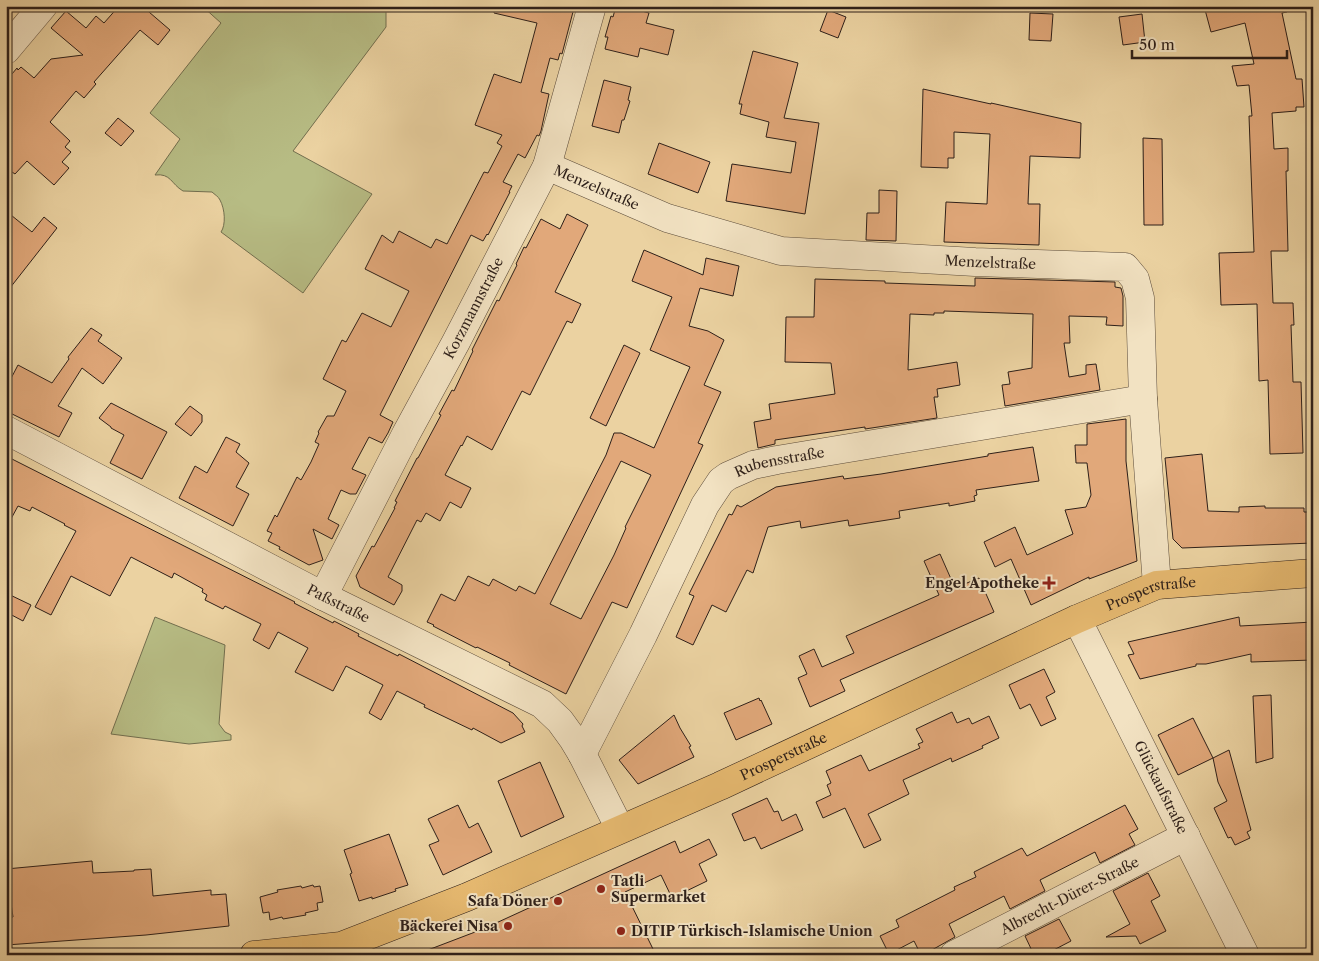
<svg xmlns="http://www.w3.org/2000/svg" width="1319" height="961" viewBox="0 0 1319 961" font-family="'Libre Caslon Text',serif">
	<rect width="100%" height="100%" fill="#ebd2a1"/>
	<filter id="stains"><feTurbulence type="fractalNoise" baseFrequency=".004" numOctaves="4"/><feColorMatrix values="0 0 0 0 .2 0 0 0 0 .09 0 0 0 0 .02 0 0 0 .5 -.17"/></filter>
	<radialGradient id="worn" r=".72"><stop offset=".6" stop-color="#630" stop-opacity="0"/><stop offset="1" stop-color="#630" stop-opacity=".3"/></radialGradient>
	<g fill="#b7bc84" stroke="#726e4e">
		<path d="M202,6H386V27L293,151L372,194L303,293L221,232C226,225 225,209 220,200C219,197 214,194 212,192L183,191C171,184 171,173 155,175L180,139L150,113L221,23Z"/>
		<polygon points="155,617 225,645 219,724 225,732 231,735 231,740 189,744 111,734"/>
	</g>
	<g fill="#e1a87a" stroke="#2d1f19" fill-rule="evenodd">
		<polygon points="119,6 142,6 170,30 158,45 140,30 94,82 96,84 84,98 76,91 50,122 70,141 65,147 71,152 62,162 69,168 54,185 27,161 15,174 6,168 6,81 17,68 18,70 21,67 34,78 51,59 83,55 51,28 66,11 86,28 96,16 104,23"/>
		<polygon points="495,6 572,6 572,8 574,8 562,54 560,53 558,60 550,58 541,92 549,94 541,131 539,136 537,135 525,158 518,154 503,182 512,186 509,192 510,192 488,235 487,234 483,241 471,235 380,415 393,422 388,433 382,443 369,437 352,469 366,475 356,494 350,494 341,490 328,519 339,525 332,539 313,529 323,560 309,565 279,549 280,547 268,541 272,533 267,531 275,515 277,517 297,477 301,480 311,462 319,444 315,442 319,433 318,432 327,416 334,416 346,391 323,379 342,340 346,342 362,313 391,327 409,291 365,269 382,235 393,243 399,231 431,248 436,239 447,244 484,172 488,173 502,146 497,143 502,135 475,125 494,74 521,83 537,23 494,13"/>
		<polygon points="616,6 638,6 638,10 649,13 646,23 674,30 668,55 640,48 638,57 605,49 608,37 605,37 611,16 613,17"/>
		<polygon points="1204,6 1286,6 1287,12 1282,13 1296,79 1302,79 1304,107 1296,107 1296,111 1272,113 1274,149 1288,148 1288,171 1286,171 1288,251 1271,251 1273,303 1293,303 1294,325 1291,325 1293,382 1301,382 1303,453 1270,454 1268,380 1259,381 1257,304 1221,305 1219,253 1254,252 1249,116 1252,116 1249,85 1237,86 1232,66 1254,64 1245,23 1211,32"/>
		<polygon points="828,10 846,17 838,38 820,31"/>
		<polygon points="1030,13 1053,14 1051,41 1029,40"/>
		<polygon points="1142,14 1145,42 1123,45 1119,17"/>
		<polygon points="753,51 798,63 784,118 819,123 805,214 726,201 732,164 791,173 796,142 766,137 769,122 740,114 742,104 739,104"/>
		<polygon points="604,80 631,87 628,100 630,101 624,120 622,120 619,133 592,126"/>
		<polygon points="923,89 991,104 991,103 1081,123 1080,158 1030,156 1028,204 1040,204 1039,245 944,242 946,202 987,204 990,134 954,132 954,158 948,158 948,168 921,167"/>
		<polygon points="118,118 134,131 121,146 105,133"/>
		<polygon points="1143,138 1162,139 1163,225 1144,225"/>
		<polygon points="659,143 710,162 698,193 648,174"/>
		<polygon points="879,190 897,191 896,241 866,240 867,213 879,213"/>
		<polygon points="6,211 32,232 44,217 57,228 6,293"/>
		<polygon points="567,214 588,225 555,292 581,304 572,323 567,321 530,395 522,391 492,450 467,436 462,446 461,445 445,475 471,488 461,508 450,502 440,521 426,513 421,522 417,520 388,577 402,585 402,591 394,605 360,587 356,576 372,546 374,547 395,508 394,508 397,502 395,501 417,458 418,458 441,415 439,414 452,390 454,391 473,351 472,350 497,300 499,301 517,265 516,264 524,247 526,248 541,219 560,229"/>
		<path d="M644,250L703,275L706,258L739,266L733,296L700,288L689,326L708,331L724,340L704,385L721,392L698,443L703,445L627,608L612,602L566,694L509,665L510,663L477,647L476,648L433,626L434,625L427,622L441,594L455,601L468,576L489,586L493,579L516,591L519,586L535,594L606,455L614,433H621L654,448L690,367L650,350L672,297L632,281ZM621,461L651,475L625,527L626,528L614,555L581,619L550,604Z"/>
		<polygon points="975,278 1115,282 1115,287 1121,288 1123,296 1123,326 1106,325 1107,317 1069,316 1070,343 1064,343 1069,377 1086,374 1086,365 1096,364 1100,390 1005,406 1002,385 1010,384 1008,372 1032,368 1033,314 944,311 944,313 934,313 934,315 910,314 908,370 957,362 960,385 937,389 938,397 934,397 937,418 865,429 865,427 775,440 775,444 758,448 754,422 771,419 769,404 835,394 831,363 785,362 786,317 814,317 815,279 848,280 885,281 885,283 975,286"/>
		<polygon points="91,328 102,335 98,341 122,358 103,384 82,368 58,406 72,413 59,437 6,411 6,388 18,365 52,383 69,359 68,357"/>
		<polygon points="624,345 640,353 606,426 590,418"/>
		<polygon points="111,403 167,432 142,479 110,463 124,435 111,428 111,427 99,418"/>
		<polygon points="190,406 202,415 202,422 191,436 175,424"/>
		<polygon points="1126,419 1126,461 1137,561 1089,579 1089,577 1031,605 1011,559 995,567 984,542 1015,527 1027,555 1073,534 1065,510 1086,507 1091,495 1087,463 1076,463 1075,445 1087,445 1087,424"/>
		<polygon points="226,437 240,444 236,452 249,463 236,487 249,494 233,526 179,498 195,466 207,473"/>
		<polygon points="1033,447 1039,481 976,490 977,495 974,496 975,501 949,506 949,503 899,511 900,518 849,526 848,520 801,528 800,521 768,527 753,573 747,570 726,612 712,605 693,645 676,637 694,596 689,594 729,514 732,515 737,505 741,507 776,487 843,476 844,479 881,474 988,456 988,454"/>
		<polygon points="1202,454 1208,511 1239,512 1239,507 1265,506 1265,508 1304,508 1304,512 1313,512 1313,543 1182,548 1173,539 1165,458"/>
		<polygon points="6,456 295,602 294,603 333,623 334,621 359,634 358,636 398,656 399,654 513,713 523,724 522,726 525,732 501,743 473,728 472,730 424,707 425,705 397,691 381,720 369,713 383,685 346,666 333,691 295,672 308,648 278,632 269,649 253,640 261,624 225,606 223,609 205,600 207,595 202,592 203,589 174,573 172,578 131,557 110,596 71,576 51,615 35,607 76,531 64,525 65,524 32,507 30,511 18,506 6,528"/>
		<polygon points="940,554 955,588 979,578 994,612 840,680 845,691 810,707 798,678 807,674 799,656 814,649 822,667 854,653 846,636 939,595 924,561"/>
		<polygon points="6,593 31,605 23,621 6,612"/>
		<polygon points="1239,617 1240,626 1313,622 1313,660 1251,662 1251,654 1206,664 1196,664 1196,666 1140,679 1128,655 1134,654 1128,642"/>
		<polygon points="1044,669 1055,692 1046,697 1056,719 1041,726 1030,704 1020,709 1009,685"/>
		<polygon points="1271,695 1273,758 1256,763 1253,696"/>
		<polygon points="759,698 760,701 761,700 772,724 736,740 724,713"/>
		<polygon points="952,712 957,723 969,718 972,724 989,716 999,738 982,746 983,748 952,762 951,758 903,780 909,794 868,814 881,840 864,848 845,808 823,818 816,802 831,795 827,785 831,783 826,771 861,755 869,771 920,748 918,744 923,742 916,729"/>
		<polygon points="674,715 680,728 691,746 689,747 694,757 638,784 619,760"/>
		<polygon points="1193,718 1213,758 1178,775 1158,735"/>
		<polygon points="1229,750 1251,830 1247,832 1250,838 1235,845 1231,837 1228,838 1214,808 1227,801 1218,782 1213,758"/>
		<polygon points="540,762 564,817 521,837 498,781"/>
		<polygon points="767,798 774,812 778,811 782,821 796,814 803,830 761,849 755,837 744,841 732,814"/>
		<polygon points="458,805 469,828 478,823 492,852 443,875 429,845 439,841 428,819"/>
		<polygon points="1125,805 1138,829 1129,834 1135,845 1100,863 1095,852 1040,880 1045,891 1010,909 1004,896 949,924 955,937 923,955 921,955 914,941 889,954 880,936 899,927 896,920 955,890 954,887 976,877 974,872 1022,848 1027,856"/>
		<polygon points="389,834 408,885 395,889 396,891 372,899 372,897 359,901 350,874 352,873 344,850"/>
		<polygon points="709,839 717,855 699,864 707,881 672,898 661,875 625,892 653,949 640,955 420,955 420,953 483,929 675,841 680,853"/>
		<polygon points="92,861 93,873 134,871 134,870 151,869 153,896 211,890 211,895 226,894 229,926 146,935 6,945 6,918 13,917 6,869"/>
		<polygon points="1148,873 1160,896 1151,901 1166,931 1140,944 1136,936 1106,937 1130,924 1113,891"/>
		<polygon points="313,885 314,887 320,886 323,902 317,903 318,910 305,913 306,915 283,919 282,917 270,920 269,912 263,913 260,897 278,892 277,890 301,886 302,888"/>
		<polygon points="1059,919 1071,941 1044,955 1034,955 1025,936"/>
	</g>
	<g fill="none" stroke-linecap="round" stroke-linejoin="round">
		<defs>
			<g id="minor">
				<polyline points="6,50 43,6"/>
				<path id="s1" d="M547,166L667,218L781,251L975,262L1125,267L1135,279L1140,298L1143,399L1157,585"/>
				<path id="s2" d="M6,430L323,596L542,704L560,721L573,739L582,754L620,829"/>
				<path id="s3" d="M323,596L406,434L456,342L547,166L592,6"/>
				<path id="s4" d="M1077,619L1245,955"/>
				<path id="s5" d="M582,754L643,635L705,505L721,481L728,476L753,465L777,460L1143,399"/>
				<path id="s6" d="M954,955L1186,836"/>
			</g>
			<g id="major">
				<path id="s7" d="M254,955L341,946L467,897L720,786L1077,619L1157,585L1313,573"/>
			</g>
		</defs>
		<use href="#minor" stroke="#5c4c3b" stroke-width="29"/>
		<use href="#major" stroke="#2d1f19" stroke-width="29"/>
		<use href="#minor" stroke="#f2e2c2" stroke-width="28"/>
		<use href="#major" stroke="#e6b970" stroke-width="28"/>
	</g>
	<g fill="#8f2418" stroke="#f2e2c2" stroke-width="2">
		<path d="M1046.5 575.5h5v5h5v5h-5v5h-5v-5h-5v-5h5z"/>
		<circle cx="601" cy="889" r="5"/>
		<circle cx="558" cy="901" r="5"/>
		<circle cx="508" cy="926" r="5"/>
		<circle cx="621" cy="931" r="5"/>
	</g>
	<g text-anchor="middle" dominant-baseline="central" stroke-width="4" stroke-linejoin="round" paint-order="stroke">
		<g font-size="14" fill="#2d1f19" stroke="#f2e2c2">
			<text stroke="none"><textPath href="#s1" startOffset="54">Menzelstraße</textPath></text>
			<text stroke="none"><textPath href="#s1" startOffset="459">Menzelstraße</textPath></text>
			<text stroke="none"><textPath href="#s3" startOffset="325">Korzmannstraße</textPath></text>
			<text stroke="none"><textPath href="#s5" startOffset="369">Rubensstraße</textPath></text>
			<text stroke="none"><textPath href="#s7" startOffset="972">Prosperstraße</textPath></text>
			<text stroke="none"><textPath href="#s2" startOffset="375">Paßstraße</textPath></text>
			<text stroke="none"><textPath href="#s7" startOffset="569">Prosperstraße</textPath></text>
			<text stroke="none"><textPath href="#s4" startOffset="188">Glückaufstraße</textPath></text>
			<text stroke="none"><textPath href="#s6" startOffset="130">Albrecht-Dürer-Straße</textPath></text>
		</g>
		<g font-size="14" font-weight="bold" fill="#2d1f19" stroke="#f2e2c2" text-anchor="end">
			<text x="1039" y="583">Engel Apotheke</text>
			<text x="611" y="881" text-anchor="start">Tatli<tspan x="611" dy="16">Supermarket</tspan></text>
			<text x="548" y="901">Safa Döner</text>
			<text x="498" y="926">Bäckerei Nisa</text>
			<text x="631" y="931" text-anchor="start">DITIP Türkisch-Islamische Union</text>
		</g>
	</g>
	<rect width="1319" height="961" fill="none" stroke="#ebd2a1" stroke-width="25"/>
	<rect x="8" y="8" width="1304" height="946" fill="none" stroke="#2d1f19" stroke-width="2.5"/>
	<rect x="12" y="12" width="1294" height="936" fill="none" stroke="#2d1f19"/>
	<path d="M1132 50v8h155v-8" fill="none" stroke="#2d1f19" stroke-width="2.5"/>
	<text x="1139" y="50" font-size="15" fill="#2d1f19" stroke="#f2e2c2" stroke-width="4" paint-order="stroke">50 m</text>
	<rect width="100%" height="100%" filter="url(#stains)"/>
	<rect width="100%" height="100%" fill="url(#worn)"/>
</svg>
